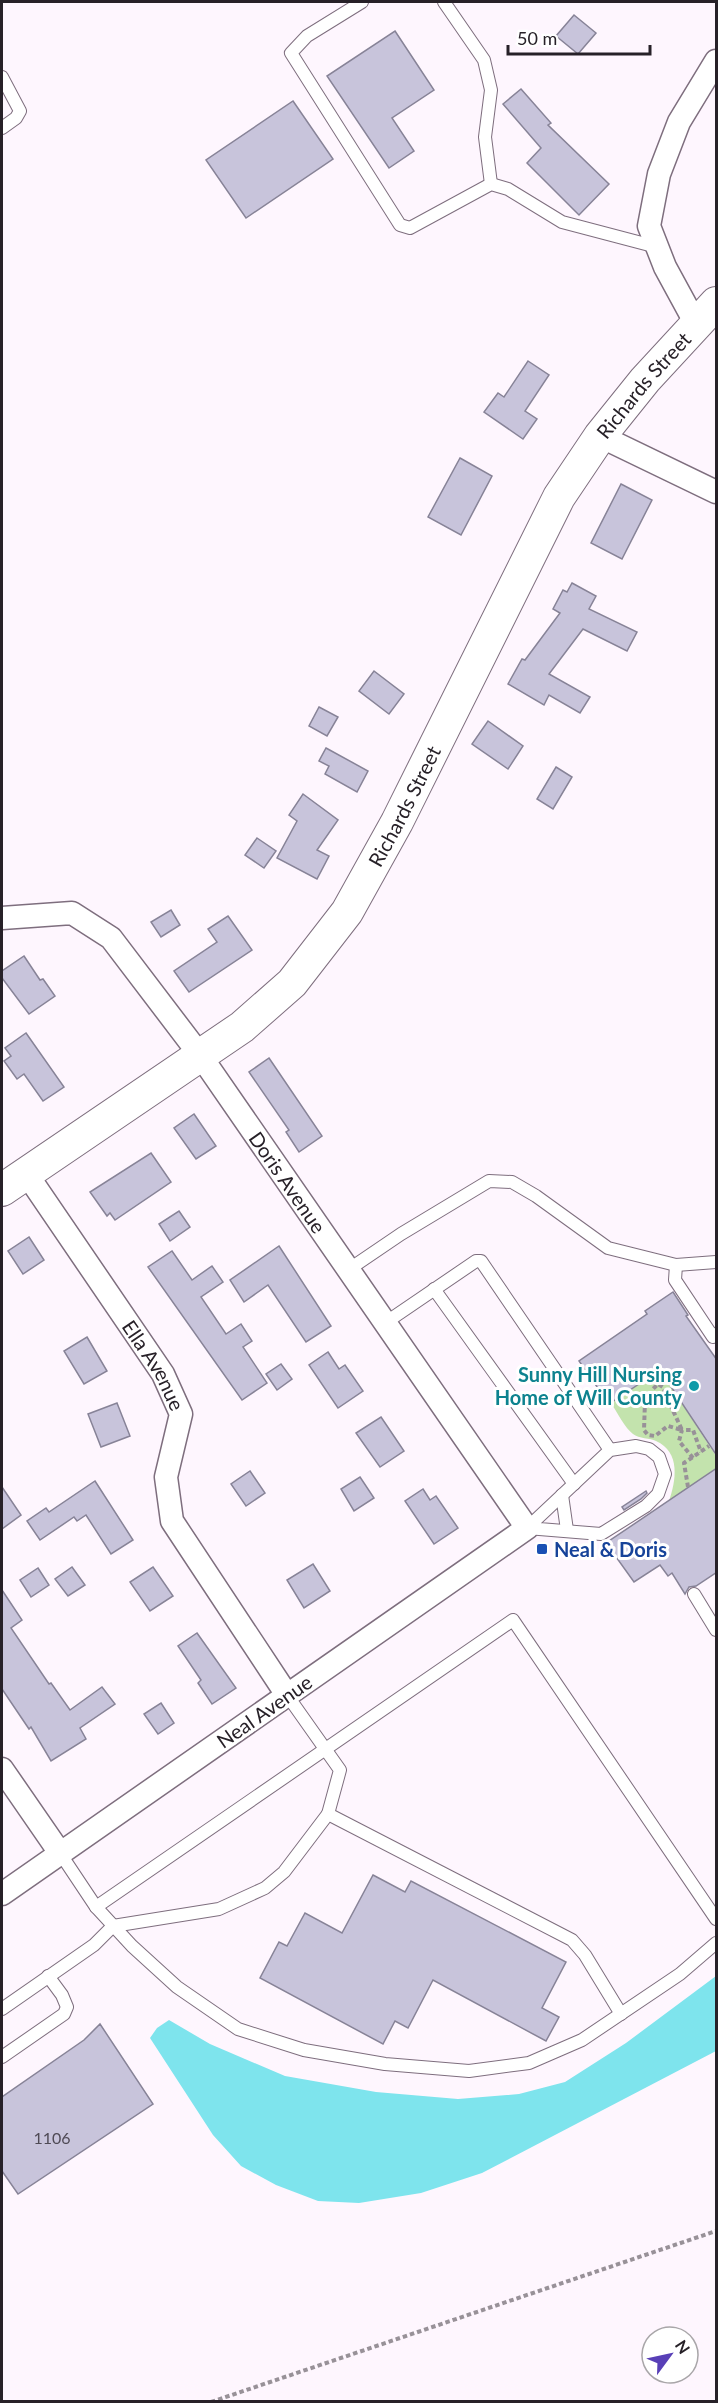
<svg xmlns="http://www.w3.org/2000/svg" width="718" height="2403" viewBox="0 0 718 2403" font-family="Lato,sans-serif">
	<rect width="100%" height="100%" fill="#fef6fe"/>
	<path fill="#c3e3ad" d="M660,1370L716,1456V1468L669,1501C676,1481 681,1452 656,1441C650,1438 639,1439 633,1434C625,1428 617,1412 611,1403Z"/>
	<polygon fill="#7ee4ed" points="716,1976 716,2051 482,2173 421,2193 359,2203 318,2201 276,2185 241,2166 213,2135 150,2038 157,2028 169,2020 210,2044 285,2076 376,2092 458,2099 519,2094 565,2082 626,2043"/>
	<g fill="#c8c4db" stroke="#878397" stroke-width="1.5">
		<polygon points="574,15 596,33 578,54 556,36"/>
		<polygon points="395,31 434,90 392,118 414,151 389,168 327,76"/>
		<polygon points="521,89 551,123 548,125 609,184 579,215 527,163 541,148 503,104"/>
		<polygon points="293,101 333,159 246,218 206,160"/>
		<polygon points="528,361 549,375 525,411 537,419 523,439 484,412 498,393 504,397"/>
		<polygon points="460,458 492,476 461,535 428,517"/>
		<polygon points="621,484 652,500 622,559 591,543"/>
		<polygon points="572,583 596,596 589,609 637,632 627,651 583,629 549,674 590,697 580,713 549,695 544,705 508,684 522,659 525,660 560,613 553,609 563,590 567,592"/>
		<polygon points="374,671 404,694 389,714 359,691"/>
		<polygon points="319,707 338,717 327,736 309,726"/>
		<polygon points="488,721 523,746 508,769 472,744"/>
		<polygon points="326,748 368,771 357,792 325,774 329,766 319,761"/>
		<polygon points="556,767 572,777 553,809 537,799"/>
		<polygon points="303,794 338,820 317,850 329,856 317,879 277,858 297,821 289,815"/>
		<polygon points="257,838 276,851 264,868 245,855"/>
		<polygon points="171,910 180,925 161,937 151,922"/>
		<polygon points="228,916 252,950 189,992 174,971 217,942 208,929"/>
		<polygon points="24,956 40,980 43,979 55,996 29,1014 2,978 2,971"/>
		<polygon points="26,1033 64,1087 43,1101 24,1074 17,1079 4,1061 11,1056 5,1048"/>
		<polygon points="269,1058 322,1136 299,1152 286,1132 289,1130 249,1072"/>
		<polygon points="194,1114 216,1146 196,1159 174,1128"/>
		<polygon points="151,1153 171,1182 115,1220 110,1213 107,1216 90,1192"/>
		<polygon points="179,1211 190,1227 170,1241 159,1224"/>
		<polygon points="29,1237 44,1260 23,1274 8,1251"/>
		<polygon points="279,1246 331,1326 306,1342 268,1285 244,1302 230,1280"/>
		<polygon points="172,1251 192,1280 212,1266 223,1282 201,1297 226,1334 241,1324 252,1341 243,1347 267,1383 242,1400 148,1267"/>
		<polygon points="673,1292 688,1315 686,1316 717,1360 717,1456 660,1370 609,1404 579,1361 647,1314 645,1311"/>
		<polygon points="87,1337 107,1371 84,1384 64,1351"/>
		<polygon points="328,1352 339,1369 345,1365 363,1391 338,1408 309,1365"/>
		<polygon points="281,1364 292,1379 277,1390 266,1374"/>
		<polygon points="117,1403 130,1436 101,1447 88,1414"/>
		<polygon points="381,1417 404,1451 380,1467 356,1433"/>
		<polygon points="717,1468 717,1572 696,1586 689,1587 685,1594 672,1573 668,1576 660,1565 634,1582 606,1543"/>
		<polygon points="250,1471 265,1493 246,1506 231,1484"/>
		<polygon points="360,1477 374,1498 354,1511 341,1489"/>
		<polygon points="95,1481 133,1540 111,1554 86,1515 77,1521 74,1517 40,1540 27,1521 46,1508 49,1512"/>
		<polygon points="2,1487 21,1515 2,1529"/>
		<polygon points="423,1489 430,1500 436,1496 458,1528 434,1544 405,1501"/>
		<polygon points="646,1491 647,1493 641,1499 624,1510 622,1507"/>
		<polygon points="313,1564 330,1591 304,1608 287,1580"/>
		<polygon points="72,1567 85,1585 68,1596 55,1579"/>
		<polygon points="153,1567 173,1596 150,1611 130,1582"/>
		<polygon points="38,1568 49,1585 31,1597 20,1580"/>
		<polygon points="2,1590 22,1620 11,1628 49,1684 51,1683 70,1710 102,1687 115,1704 80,1728 86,1739 51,1761 31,1727 29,1729 2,1689"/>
		<polygon points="197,1633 236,1688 212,1704 198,1683 201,1680 178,1646"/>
		<polygon points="161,1703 174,1723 158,1734 144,1714"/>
		<polygon points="373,1875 405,1892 411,1881 566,1962 542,2008 559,2017 546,2041 433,1980 408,2028 395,2021 383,2044 260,1978 279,1942 287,1946 305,1913 342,1933"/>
		<polygon points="100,2024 153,2104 18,2194 2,2171 2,2097 84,2040"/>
	</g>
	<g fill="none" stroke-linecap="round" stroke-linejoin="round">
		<defs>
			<g id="lane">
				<polyline points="362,2 307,36 291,53 400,225 410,228 491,184 508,189 562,222 657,247"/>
				<polyline points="444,2 484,60 491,90 485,137 491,184"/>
				<polyline points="2,77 20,111 16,118 2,128"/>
				<polyline points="676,1265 675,1280 713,1337 716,1334"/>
				<polyline points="348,1270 401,1234 489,1181 512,1182 536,1196 608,1248 676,1265 716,1262"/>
				<polyline points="434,1289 574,1484"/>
				<polyline points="385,1323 476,1261 481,1261 610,1450"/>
				<polygon points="636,1446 649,1449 659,1457 665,1474 658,1494 646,1506 601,1534 527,1528 610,1450"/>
				<polyline points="562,1495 567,1530"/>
				<polyline points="694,1594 716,1630"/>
				<polyline points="287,1695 340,1770 328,1814"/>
				<polyline points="60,1853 96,1907 132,1946 177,1987 238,2029 304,2050 385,2064 469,2071 529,2063 582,2040 680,1974 716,1943"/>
				<polyline points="96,1907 513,1620 716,1919"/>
				<polyline points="2,2009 94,1945 113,1926 219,1909 265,1888 284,1872 328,1814 572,1940 585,1955 621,2014"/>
				<polyline points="2,2057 64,2014 67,2007 62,1995 48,1976"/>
			</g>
			<g id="street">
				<polyline points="696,324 665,267 649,226 659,174 679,122 716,61"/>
				<polyline points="600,436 716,492"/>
				<path id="s1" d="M2,918L72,913L111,938L200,1055L527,1528L2,1894"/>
				<path id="s2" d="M26,1173L163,1374L181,1414L166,1477L172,1521L287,1695"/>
				<polyline points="2,1769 60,1853"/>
			</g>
			<g id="secondary">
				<path id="s3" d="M2,1190L242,1027L292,983L347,912L397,822L559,497L600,436L645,380L716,303"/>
			</g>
		</defs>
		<use href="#lane" stroke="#7e6e7e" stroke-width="14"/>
		<use href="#street" stroke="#7e6e7e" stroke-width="25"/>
		<use href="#secondary" stroke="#7e6e7e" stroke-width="34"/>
		<g stroke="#989198" stroke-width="4" stroke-dasharray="4.5 3" stroke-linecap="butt">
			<polygon points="659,1395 669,1402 682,1430 668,1426 655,1436 648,1435 644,1430 645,1401 650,1397"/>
			<polyline points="654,1396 653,1389 658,1384 663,1387 665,1392 661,1396"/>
			<polyline points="693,1458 679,1441 682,1430 693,1430 701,1452"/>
			<polyline points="688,1487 684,1463 709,1446"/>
			<polyline points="211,2402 716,2231"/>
		</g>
		<use href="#lane" stroke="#fff" stroke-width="12"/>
		<use href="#street" stroke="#fff" stroke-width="22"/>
		<use href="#secondary" stroke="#fff" stroke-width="32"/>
	</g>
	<circle fill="#0f9aa8" stroke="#fff" stroke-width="2" cx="694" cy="1386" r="6"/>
	<rect fill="#1a4fb4" stroke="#fff" stroke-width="2" x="536" y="1543" width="12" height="12" rx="3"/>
	<g text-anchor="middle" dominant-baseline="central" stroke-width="6" stroke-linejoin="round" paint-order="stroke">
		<g font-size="16" fill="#4f4a55">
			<text x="52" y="2137">1106</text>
		</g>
		<g font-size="20" fill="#272128" stroke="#fff">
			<text stroke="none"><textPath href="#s3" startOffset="1053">Richards Street</textPath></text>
			<text stroke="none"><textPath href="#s3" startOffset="567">Richards Street</textPath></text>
			<text stroke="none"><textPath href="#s1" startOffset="418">Doris Avenue</textPath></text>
			<text stroke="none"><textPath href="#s2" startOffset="231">Ella Avenue</textPath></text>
			<text transform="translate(264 1711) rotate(-35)">Neal Avenue</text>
		</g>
		<g font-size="20" font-weight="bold" fill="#0d838f" stroke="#fff" text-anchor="end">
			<text x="682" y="1374">Sunny Hill Nursing<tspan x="682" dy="23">Home of Will County</tspan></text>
		</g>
		<g font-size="20" font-weight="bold" fill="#164399" stroke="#fff" text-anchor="start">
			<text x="554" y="1549">Neal &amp; Doris</text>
		</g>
	</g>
	<rect width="718" height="2403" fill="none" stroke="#272128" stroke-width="6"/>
	<g transform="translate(670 2355) rotate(57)"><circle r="28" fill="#ffffff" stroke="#a9a6a9" stroke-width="1.5"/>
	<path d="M0-4.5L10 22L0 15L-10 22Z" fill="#583fb7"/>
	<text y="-9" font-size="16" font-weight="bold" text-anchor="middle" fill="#272128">N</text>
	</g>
	<path d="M508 45v9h142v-9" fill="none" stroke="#272128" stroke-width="3"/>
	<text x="517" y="45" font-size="18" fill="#272128" stroke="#ffffff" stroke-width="4.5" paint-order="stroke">50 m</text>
</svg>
